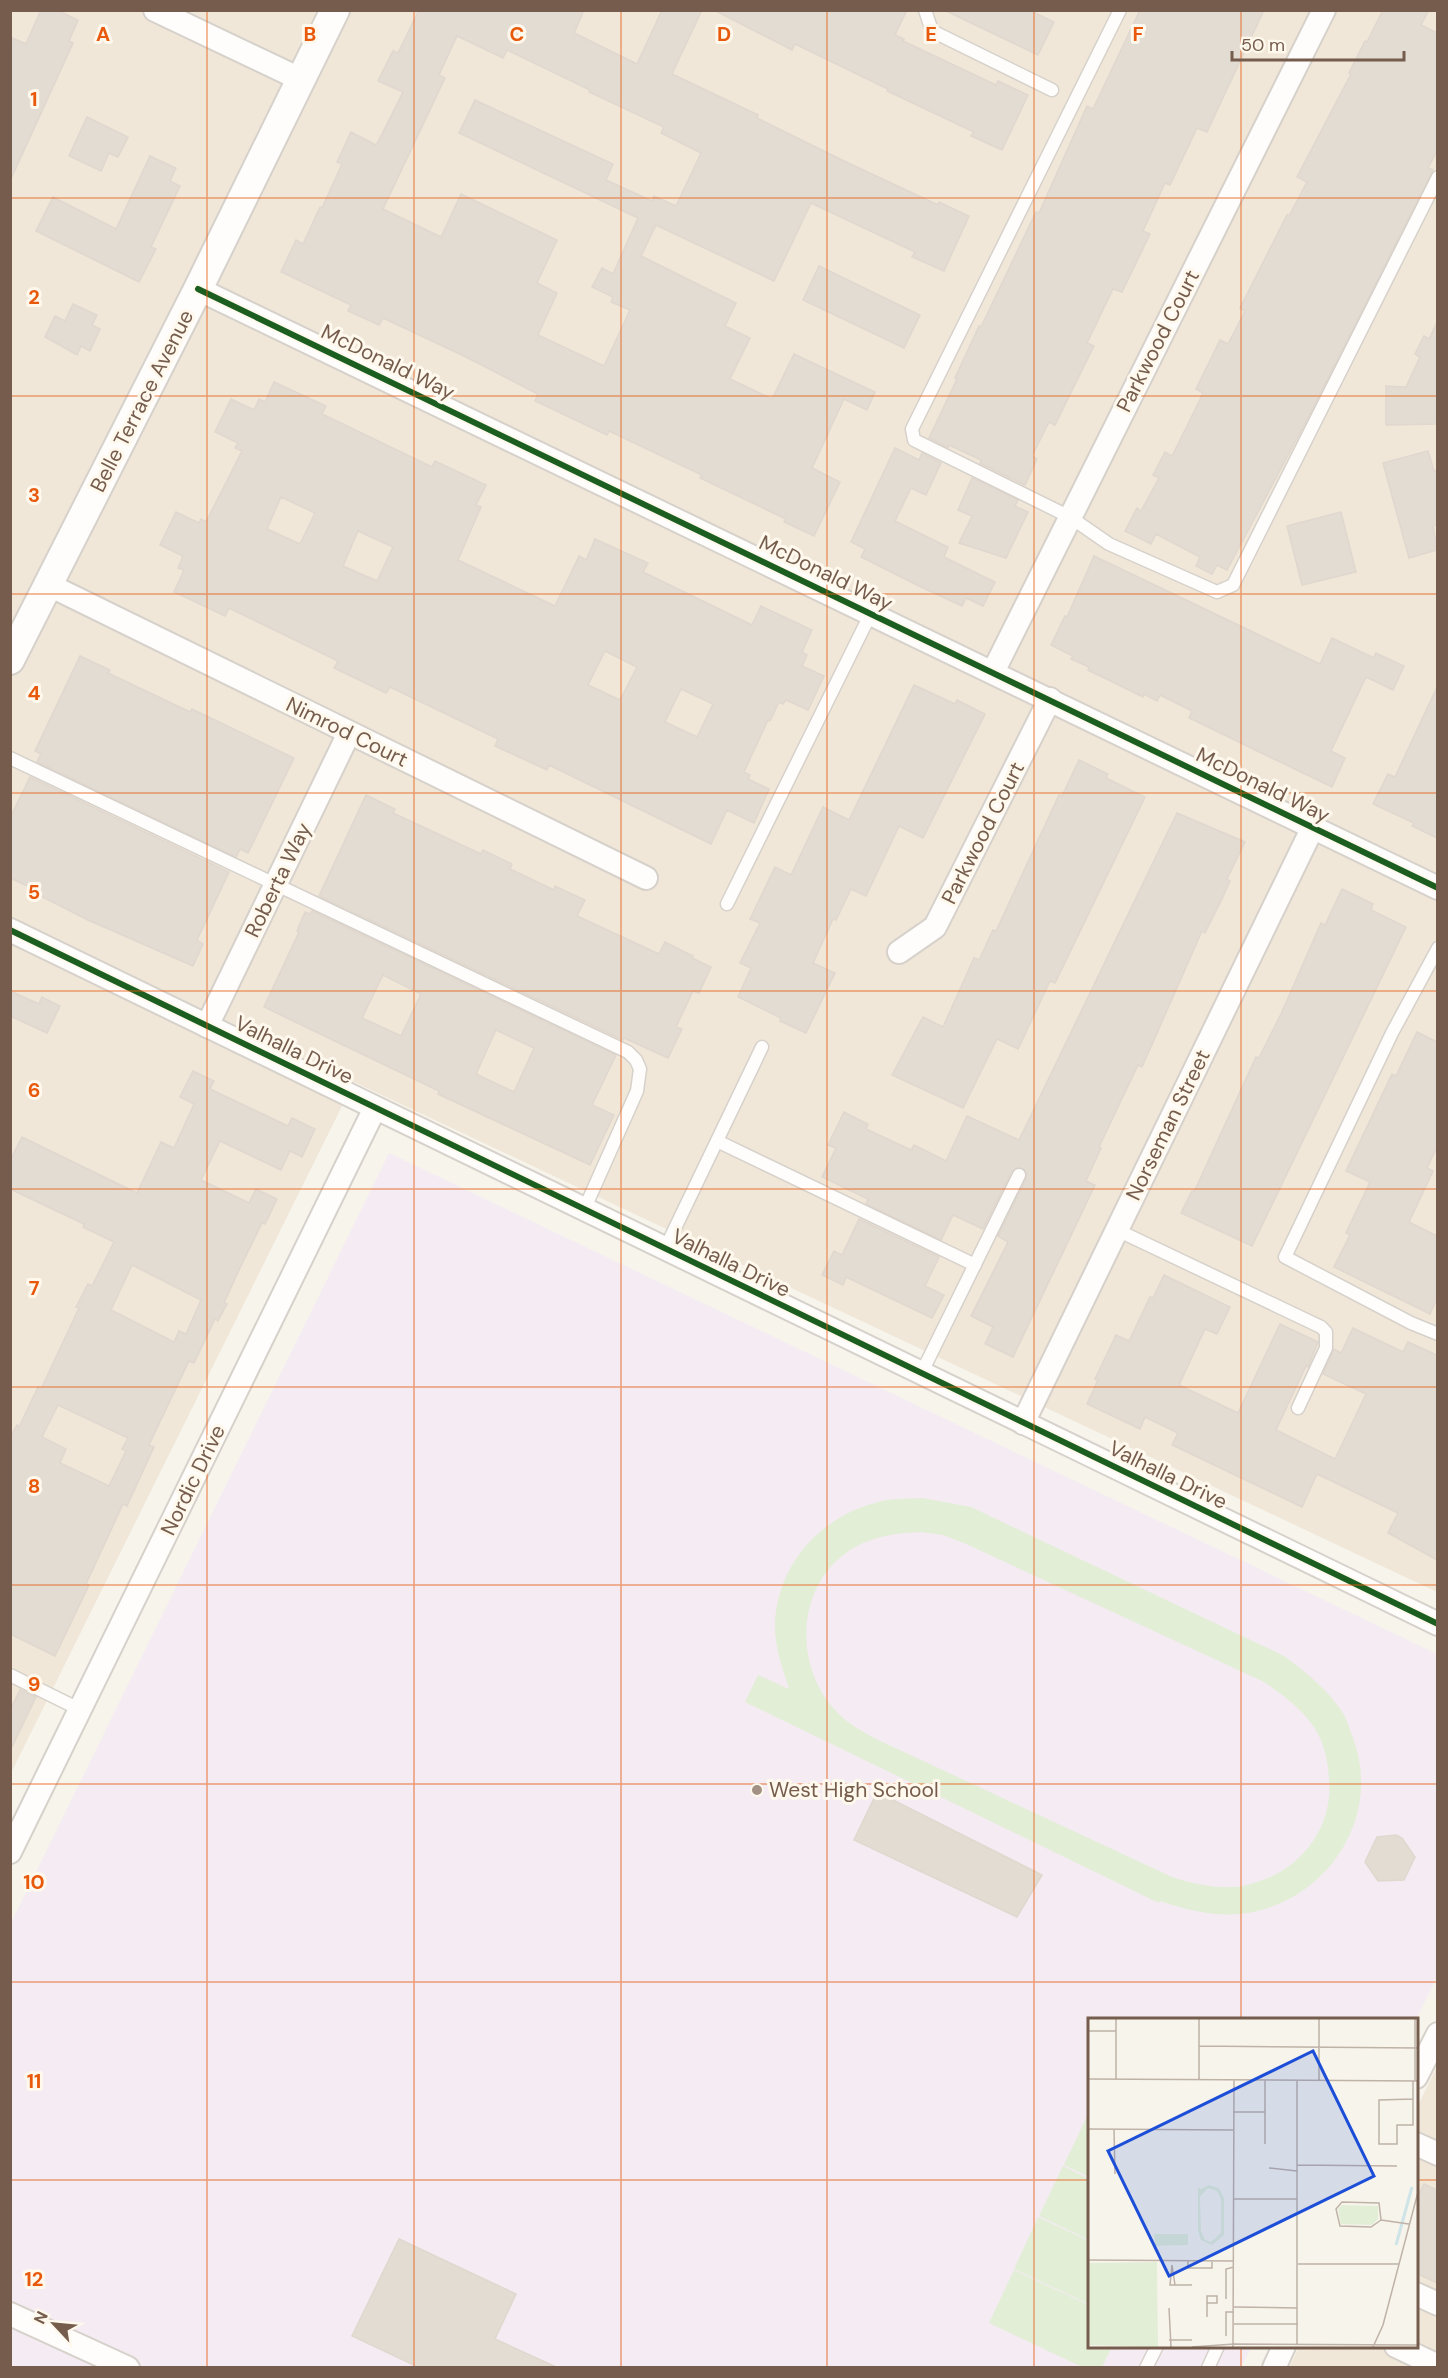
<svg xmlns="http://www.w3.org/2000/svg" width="1448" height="2378" viewBox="0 0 1448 2378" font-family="'DM Sans',sans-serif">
	<rect width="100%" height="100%" fill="#f7f4ec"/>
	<g fill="#f0e7d9">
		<polygon points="11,11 1437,11 1437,1592 354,1082 11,1773"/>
		<polygon points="1437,2066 1437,2367 1289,2368 1299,2347 1416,2346 1417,2108"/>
	</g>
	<polygon fill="#f4ebf3" points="389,1153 1437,1654 1437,1977 1416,2019 1090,2020 1090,2346 1252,2347 1241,2367 11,2367 10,1925"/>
	<g fill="#e3eed7" fill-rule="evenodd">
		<path d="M923,1498L971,1507L1284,1656C1307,1673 1327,1689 1343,1713C1347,1720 1350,1730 1353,1738C1381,1812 1334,1892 1258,1911C1225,1919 1192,1912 1160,1901L1159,1903L745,1702L758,1675L789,1689C782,1667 774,1646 775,1622C778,1563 822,1516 878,1502C892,1498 909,1499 923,1498ZM921,1532L943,1535L966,1544L1262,1681C1281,1693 1297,1705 1311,1723C1323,1738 1328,1760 1329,1778C1334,1826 1302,1869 1257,1882C1250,1884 1242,1887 1235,1887C1213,1888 1193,1884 1172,1877L874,1738C860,1730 847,1723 836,1711C791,1663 796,1577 859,1545C879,1535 899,1533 921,1532Z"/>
		<polygon points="1089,2112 1090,2113 1089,2177 1064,2165"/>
		<polygon points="1063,2166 1089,2179 1089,2240 1039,2216"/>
		<polygon points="1038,2217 1089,2241 1089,2304 1014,2269"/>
		<polygon points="1014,2270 1089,2305 1090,2346 1112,2347 1102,2367 1082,2367 989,2323"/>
	</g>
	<g fill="#e3dcd3" stroke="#e0d7ce" stroke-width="1.5" fill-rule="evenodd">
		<polygon points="41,10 57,10 78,20 69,41 73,43 10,181 10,37 26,44"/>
		<path d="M419,10H584L574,33L637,64L662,10H702L672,74L758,115L757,118L844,161L938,205L939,202L969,216L944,271L912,257L915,252L811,203L774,281L656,225L641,256L736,303L725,326L750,338L730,379L772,399L794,354L875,392L867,410L844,399L812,468L840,482L814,536L784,522L786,519L700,478L702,475L609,431L607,435L535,401L538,394L464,356L383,318L379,325L348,311L351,305L281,272L296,240L303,244L320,207L322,208L342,164L337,162L351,132L376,145L382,134L403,92L378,81L393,51L398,53ZM457,36L503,58L507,50L590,90L589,92L664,127L661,133L701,153L676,206L654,196L652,201L606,180L613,164L475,100L459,133L638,218L613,274L602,268L592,287L613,297L611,302L630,310L604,366L538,335L557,293L537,283L557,240L461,194L441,237L383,209L445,78L439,75Z"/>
		<polygon points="714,10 907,10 895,35 904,39 903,41 996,85 998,81 1028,95 1002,150 971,136 974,132 887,91 888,89 795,44 792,50"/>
		<polygon points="944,10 1029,10 1054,22 1038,55"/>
		<polygon points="1140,10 1264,10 1207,132 1197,128 1170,185 1165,183 1143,231 1150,234 1122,292 1113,289 1087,343 1094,346 1055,425 1049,422 1032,456 1037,459 1025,485 980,463 981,460 949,445 948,448 929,438 957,379 955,378 979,326 981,327 1036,212 1039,213 1087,106 1093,109"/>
		<polygon points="1383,10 1429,10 1421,25 1437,33 1437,151 1428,168 1433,170 1310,414 1227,570 1217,565 1212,574 1196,566 1200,557 1156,534 1151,544 1125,531 1137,508 1141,511 1159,478 1153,475 1165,452 1172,456 1189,422 1203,393 1196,389 1220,340 1228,344 1245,311 1240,308 1287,215 1289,216 1307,182 1297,177 1351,74 1349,73 1365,41 1367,42"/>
		<polygon points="87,117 128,137 118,157 109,153 101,171 69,156"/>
		<polygon points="150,156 176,168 170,181 180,186 151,247 156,249 139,282 36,231 53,197 116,229"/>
		<polygon points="819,266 920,315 904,348 803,300"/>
		<polygon points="73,304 97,315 92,325 100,329 90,351 81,346 77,355 45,337 55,316 65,321"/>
		<polygon points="1437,322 1437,424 1386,425 1386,386 1406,387 1420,357 1415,354 1424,336 1429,339"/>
		<path d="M274,382L326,406L322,414L432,467L435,461L486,485L476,505L481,507L458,560L555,606L579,556L586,560L595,539L648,563L643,572L752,625L761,606L812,630L802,652L807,655L802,666L824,676L808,710L786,700L783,704L779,702L770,721L768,720L744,772L750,775L748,779L769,789L754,823L727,810L711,844L549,765L547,770L495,746L498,739L390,687L386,693L334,668L338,661L229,608L225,616L174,592L184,570L178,568L183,556L160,545L176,512L199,523L201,519L206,522L242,451L235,448L238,443L215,432L231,399L254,410L259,399L265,402ZM281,497L315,513L300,544L267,529ZM358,531L393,547L377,581L343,566ZM605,651L637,667L620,700L588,685ZM681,689L713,704L697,737L665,722Z"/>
		<polygon points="895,448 919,460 922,453 941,463 926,495 911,488 895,521 948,547 944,557 995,582 983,606 966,598 962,606 921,587 861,557 865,549 851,542"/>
		<polygon points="1428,451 1434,471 1437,470 1437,525 1433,526 1437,550 1409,558 1383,463"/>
		<polygon points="972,478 1018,500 1015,506 1028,512 1006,558 959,543 972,516 958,510"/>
		<polygon points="1341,512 1356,572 1302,585 1287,526"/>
		<polygon points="1094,556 1320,664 1332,638 1374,658 1376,653 1404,666 1393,690 1366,677 1331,751 1345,758 1332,787 1189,718 1192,711 1160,695 1157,701 1144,694 1143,697 1088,670 1089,667 1071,659 1073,656 1051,645 1065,616 1067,617"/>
		<polygon points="80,656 110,670 108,673 190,712 192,709 294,758 248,853 240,849 236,857 37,762 41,754 35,751"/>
		<polygon points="914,685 955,704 957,700 985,714 923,838 899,826 866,896 851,889 836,920 833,919 813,963 835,973 806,1033 780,1021 781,1018 738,997 751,968 740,963 760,923 750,919 775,867 791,875 823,807 849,820"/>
		<polygon points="1437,687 1437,838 1412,826 1414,823 1373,804 1388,774 1395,777"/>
		<polygon points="1079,760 1108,774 1106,778 1145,797 1055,983 1050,981 1018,1049 997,1039 963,1108 892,1075 923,1017 943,1027 974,958 979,960 993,930 996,931 1059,795 1062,796"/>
		<polygon points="30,777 229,872 197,940 203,944 193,966 88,920 33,892 34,889 10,878 10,818"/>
		<polygon points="366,795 395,809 393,813 481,854 483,850 512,864 510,869 554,890 555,886 585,900 577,916 659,954 665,942 693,956 692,958 711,967 699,993 693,991 676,1027 682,1029 668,1058 624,1038 623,1040 319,896"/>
		<polygon points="1177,813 1245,842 1227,879 1230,881 1221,901 1205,933 1202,931 1142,1067 1138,1065 1099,1147 1101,1148 1086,1181 1095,1185 1013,1357 985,1344 993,1327 971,1316 1008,1242 998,1236 1026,1179 1025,1170 1018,1167 1012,1171 983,1229 953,1215 941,1240 866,1204 868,1199 822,1177 836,1148 828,1145 844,1112 868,1124 866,1129 911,1150 914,1145 946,1161 967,1116 1019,1140"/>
		<polygon points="1342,889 1373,904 1371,910 1406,927 1252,1246 1181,1213 1192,1191 1194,1192 1256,1057 1259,1058 1281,1014 1321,923 1325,925"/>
		<path d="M312,911L616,1055L592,1105L614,1115L590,1165L438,1094L439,1091L264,1007L299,932L297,931L305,912L310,914ZM383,975L421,994L401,1036L362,1018ZM496,1030L534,1048L514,1092L476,1074Z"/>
		<polygon points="10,991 39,1004 42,997 60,1006 47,1033 10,1016"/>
		<polygon points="1417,1032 1437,1042 1437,1147 1427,1168 1433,1171 1409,1222 1437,1236 1437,1298 1430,1314 1334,1267 1350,1235 1346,1233 1370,1182 1346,1171 1392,1074 1396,1076"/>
		<path d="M193,1071L214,1081L210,1089L288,1126L292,1118L315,1129L302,1157L290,1151L281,1170L220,1141L201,1180L249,1203L256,1189L277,1199L265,1224L262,1223L239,1270L224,1303L227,1304L218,1321L215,1319L194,1363L189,1361L149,1445L154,1447L127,1506L123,1504L86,1584L89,1585L55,1656L10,1634V1438L17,1425L19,1427L38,1387L41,1389L79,1308L76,1307L88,1284L92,1286L114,1242L83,1227L84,1224L10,1189V1161L22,1137L137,1193L161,1142L174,1148L194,1104L180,1097ZM132,1265L201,1300L186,1334L179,1331L174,1342L111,1310ZM58,1405L128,1438L122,1449L126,1451L109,1486L60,1463L66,1449L42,1437Z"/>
		<polygon points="859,1219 939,1257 925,1286 944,1295 932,1318 846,1277 843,1285 822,1275 834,1251 842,1255"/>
		<polygon points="1164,1275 1230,1307 1217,1334 1205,1329 1179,1385 1238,1413 1280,1324 1318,1342 1308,1367 1306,1366 1276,1430 1335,1459 1366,1394 1323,1374 1334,1349 1341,1353 1353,1328 1403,1352 1408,1342 1437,1355 1437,1560 1388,1533 1398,1513 1317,1474 1302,1507 1172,1445 1178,1433 1145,1417 1140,1429 1087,1404 1098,1380 1095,1379 1116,1335 1129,1341 1150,1297 1153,1298"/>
		<polygon points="20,1690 36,1697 10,1751 10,1710"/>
		<polygon points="877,1792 1042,1875 1017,1917 854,1840"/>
		<polygon points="1396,1835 1402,1838 1415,1857 1404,1880 1378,1881 1365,1862 1377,1837"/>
		<polygon points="1424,2184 1437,2190 1437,2283 1416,2273 1416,2200"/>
		<polygon points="399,2239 516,2294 495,2339 556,2367 418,2367 352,2336"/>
	</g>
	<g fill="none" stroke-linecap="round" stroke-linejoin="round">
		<defs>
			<g id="service">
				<polyline points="925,10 932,31 1052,90"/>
				<polyline points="1120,10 912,429 914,440 1070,517 1109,544 1217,592 1233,585 1438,177"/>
				<polyline points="10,758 628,1052 636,1060 640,1069 637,1091 584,1210"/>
				<polyline points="727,904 871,613"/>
				<polyline points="1438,948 1392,1033 1285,1257 1411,1323 1438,1334"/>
				<polyline points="717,1141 975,1265"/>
				<polyline points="1117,1230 1321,1327 1326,1332 1326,1348 1298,1408"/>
				<polyline points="665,1249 762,1047"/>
				<polyline points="921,1374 1019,1175"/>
				<polyline points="10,1675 81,1710"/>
				<polyline points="1146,2368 1157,2346"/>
				<polyline points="1208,2368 1218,2346"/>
			</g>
			<g id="minor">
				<polyline points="155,10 300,79"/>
				<polyline points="198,289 1438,888"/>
				<polyline points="49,585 646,878"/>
				<polyline points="993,672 1324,10"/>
				<polyline points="10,930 1438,1624"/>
				<polyline points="899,952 935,927 1050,699"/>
				<polyline points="207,1026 349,733"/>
				<polyline points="1023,1423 1313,827"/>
				<polyline points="10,1852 375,1108"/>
				<polyline points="1416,2077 1438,2034"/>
				<polyline points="1416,2144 1438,2154"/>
				<polyline points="1416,2294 1438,2304"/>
				<polyline points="10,2314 128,2368"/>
				<polyline points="1396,2346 1438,2366"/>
				<polyline points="1274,2368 1284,2346"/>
			</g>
			<polyline id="tertiary" points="10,660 198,289 335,10"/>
		</defs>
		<use href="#service" stroke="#d6d1ca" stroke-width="15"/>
		<use href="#minor" stroke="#d6d1ca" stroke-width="26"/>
		<use href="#tertiary" stroke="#d6d1ca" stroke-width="32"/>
		<use href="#service" stroke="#fefdfc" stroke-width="12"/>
		<use href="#minor" stroke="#fefdfc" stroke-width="22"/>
		<use href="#tertiary" stroke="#fefdfc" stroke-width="28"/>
		<defs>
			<g id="cycleway">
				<polyline points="198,289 1438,888"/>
				<polyline points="10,930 1438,1624"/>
			</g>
		</defs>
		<use href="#cycleway" stroke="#fef8ed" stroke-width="10"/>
		<use href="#cycleway" stroke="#1b5e20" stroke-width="6"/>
	</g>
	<path fill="none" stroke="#e8590c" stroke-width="1.5" stroke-opacity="0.55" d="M207,10V2368M414,10V2368M621,10V2368M827,10V2368M1034,10V2368M1241,10V2020M10,198H1438M10,396H1438M10,594H1438M10,793H1438M10,991H1438M10,1189H1438M10,1387H1438M10,1585H1438M10,1784H1438M10,1982H1438M10,2180H1090M1416,2180H1438M1241,2346V2368"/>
	<circle fill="#a29184" stroke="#fef8ed" stroke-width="2" cx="757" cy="1790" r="6"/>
	<g text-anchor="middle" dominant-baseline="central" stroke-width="6" stroke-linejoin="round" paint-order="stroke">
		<g font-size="21" fill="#755c4c" stroke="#fef8ed">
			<text transform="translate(1158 341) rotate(-63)">Parkwood Court</text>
			<text transform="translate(388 362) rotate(26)">McDonald Way</text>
			<text transform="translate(142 401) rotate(-63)">Belle Terrace Avenue</text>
			<text transform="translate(826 573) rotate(26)">McDonald Way</text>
			<text transform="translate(347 732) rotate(26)">Nimrod Court</text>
			<text transform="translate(1263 785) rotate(26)">McDonald Way</text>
			<text transform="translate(983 833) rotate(-63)">Parkwood Court</text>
			<text transform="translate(278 880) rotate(-64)">Roberta Way</text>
			<text transform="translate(294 1050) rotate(26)">Valhalla Drive</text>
			<text transform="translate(1168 1125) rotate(-64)">Norseman Street</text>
			<text transform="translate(731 1263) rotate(26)">Valhalla Drive</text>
			<text transform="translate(1168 1475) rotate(26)">Valhalla Drive</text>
			<text transform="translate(193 1480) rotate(-64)">Nordic Drive</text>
		</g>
		<g font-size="21" fill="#755c4c" stroke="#fef8ed" text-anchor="start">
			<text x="769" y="1790">West High School</text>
		</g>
	</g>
	<g transform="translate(1088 2018)">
		<rect width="330" height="330" fill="#f7f4ec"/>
		<path d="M121,167L131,170L136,180V217L124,227L113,222L110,213V169L113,171ZM120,170L129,173L133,181V215L123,224L117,222L113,213L112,179ZM254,187L290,188V201L284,207L253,206L250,191ZM66,216H100V227L67,228ZM69,244L70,329L0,327V245Z" fill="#e3eed7" fill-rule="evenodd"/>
		<path fill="none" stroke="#cee4e7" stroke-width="3" d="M308,227L324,169"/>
		<path fill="none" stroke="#bfb2a7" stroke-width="1.5" d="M28,1V61M111,1V61M231,1V62M327,1V63M0,13H28M111,28L330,30M0,61L330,63M209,62V326M325,63V107H309V126H291V82L325,81M145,94H177M0,111L145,112M26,111L27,156M177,126V62M209,147L309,148M181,150L209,153M146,181H209M254,184L291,185L293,202L283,209L252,208L248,191ZM293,202L321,206M0,242L146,243M100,242V250H124V243M210,246H311M87,267L84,247L82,267H103V266M138,281V251L146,249M119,285H129V278H119V299M146,289L209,290M81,290L83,329M146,306H210M138,318V294H146M81,322H104M104,329L146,326L330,327M145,329L146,61M285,329L295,307L330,174"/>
		<path fill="#1d4ed8" fill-opacity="0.15" stroke="#1d4ed8" stroke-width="3" d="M225,33L286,158L81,258L20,133Z"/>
		<rect width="330" height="330" fill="none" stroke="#755c4c" stroke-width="3"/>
	</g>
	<g font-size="20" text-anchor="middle" font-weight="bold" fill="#e8590c" stroke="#fef8ed" stroke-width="6" stroke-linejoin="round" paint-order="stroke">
		<text x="103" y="41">A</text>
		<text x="310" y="41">B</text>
		<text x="517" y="41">C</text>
		<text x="724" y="41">D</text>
		<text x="931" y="41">E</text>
		<text x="1138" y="41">F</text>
		<text x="34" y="106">1</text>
		<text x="34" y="304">2</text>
		<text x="34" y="502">3</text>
		<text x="34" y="700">4</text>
		<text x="34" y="899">5</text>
		<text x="34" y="1097">6</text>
		<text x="34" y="1295">7</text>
		<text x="34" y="1493">8</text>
		<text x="34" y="1691">9</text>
		<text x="34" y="1889">10</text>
		<text x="34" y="2088">11</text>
		<text x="34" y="2286">12</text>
	</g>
	<rect width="1448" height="2378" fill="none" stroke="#755c4c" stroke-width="24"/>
	<g transform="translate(54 2324) rotate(296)" stroke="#fef8ed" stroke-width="4.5" paint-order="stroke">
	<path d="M0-4.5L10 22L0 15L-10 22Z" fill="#755c4c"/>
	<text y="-9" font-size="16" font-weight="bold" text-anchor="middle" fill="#755c4c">N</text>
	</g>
	<path d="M1232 51v9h172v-9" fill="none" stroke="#755c4c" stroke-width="3"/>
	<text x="1241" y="51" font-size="18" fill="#755c4c" stroke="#fef8ed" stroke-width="4.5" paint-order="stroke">50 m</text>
</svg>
